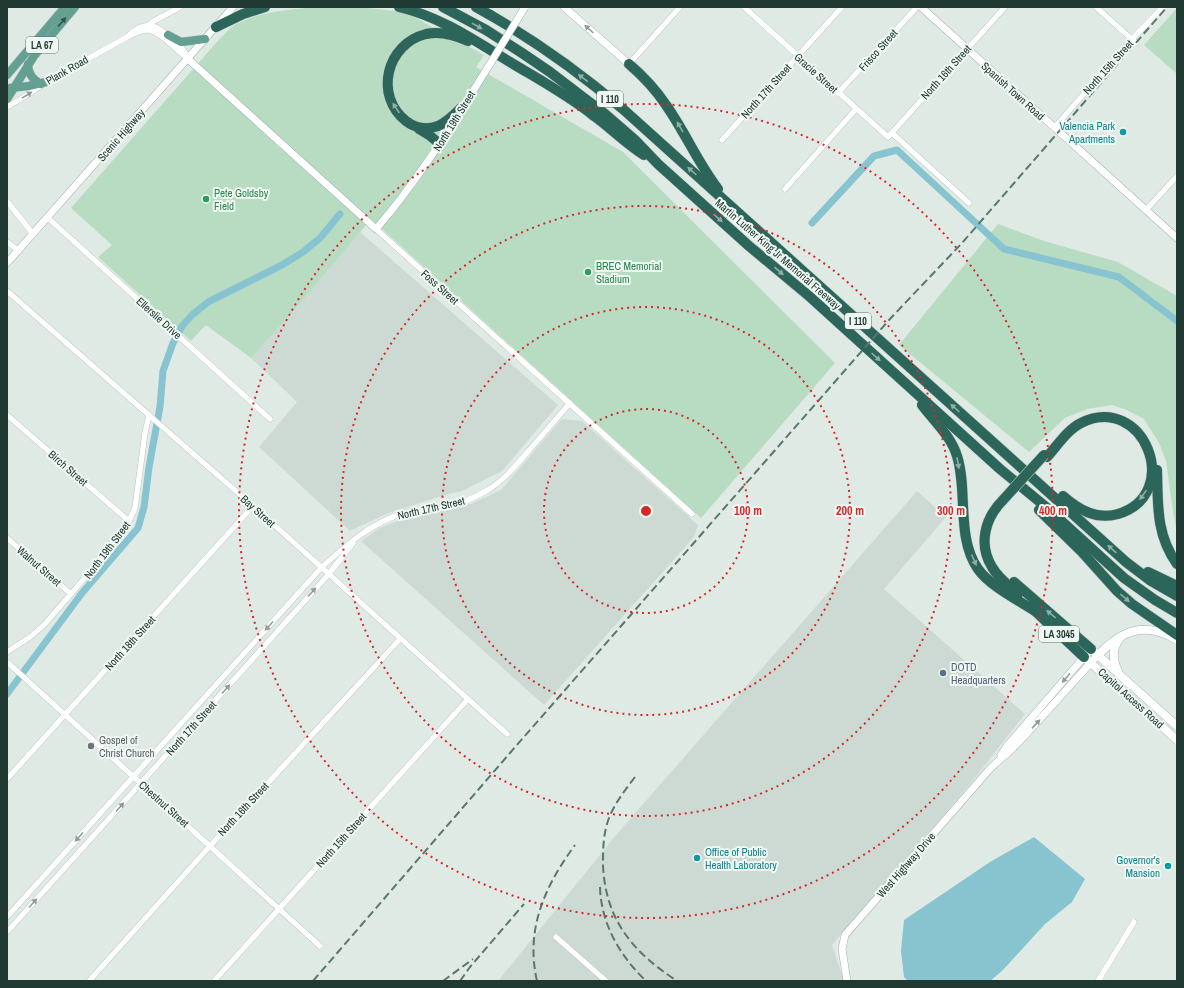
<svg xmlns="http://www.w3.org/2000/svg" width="1184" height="988" viewBox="0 0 1184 988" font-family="'Archivo Narrow',sans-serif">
	<rect width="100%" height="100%" fill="#dfeae5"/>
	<g fill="#cddad4">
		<polygon points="360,232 558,405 502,471 462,491 441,496 386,514 350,531 259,447 297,402 251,358 299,305"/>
		<polygon points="564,419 582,421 698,525 694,537 544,705 361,541 380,528 402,519 422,514 444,511 471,504 501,490 561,420"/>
		<polygon points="917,491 946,517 884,589 1025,714 971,783 832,945 844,981 498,981 616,835"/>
	</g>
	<g fill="#b8dcc2">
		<path d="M321,7L367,8L405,12L484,55L476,67L623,152L835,363L701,518L371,219L299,305L251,358L206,325L191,341L98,257L112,245L71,208L216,43C222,37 229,28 236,24C262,11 293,9 321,7Z"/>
		<polygon points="1177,8 1177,74 1144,45"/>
		<polygon points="998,224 1044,241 1118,262 1177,296 1177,533 1173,512 1166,461 1159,443 1144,419 1127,410 1112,405 1087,409 1065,418 1029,452 899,345"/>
	</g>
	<polygon fill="#87c4d0" points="1034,837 1085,879 1072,902 1045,924 1002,971 990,981 908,981 904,977 901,951 904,920 990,862"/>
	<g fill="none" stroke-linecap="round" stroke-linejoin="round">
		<g stroke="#87c4d0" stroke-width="7">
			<polyline points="812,223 874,156 897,150 1004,249 1119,277 1177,321"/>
			<polyline points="7,694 82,593 138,528 144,507 149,467 160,407 163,371 173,343 182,326 192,315 208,302 282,265 303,252 320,238 340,214"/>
		</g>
		<defs>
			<g id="minor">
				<polyline points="744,7 888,137 1005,7"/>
				<polyline points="1096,7 1136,43"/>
				<polyline points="148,26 152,22 180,7"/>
				<path d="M129,35C146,19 157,25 172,39C179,45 185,50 188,59"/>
				<polyline points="629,64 680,7"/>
				<polyline points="838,93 917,7"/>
				<path d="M7,107L29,94L46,82L129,36C134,34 141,30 147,30C160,30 177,52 188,59"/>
				<polyline points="1054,128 1132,39 1163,7"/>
				<polyline points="892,133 969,203"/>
				<polyline points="722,140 842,7"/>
				<polyline points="785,189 856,109"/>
				<polyline points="7,201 33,234"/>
				<polyline points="1146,210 1177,176"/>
				<polyline points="48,218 270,419"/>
				<polyline points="376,229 692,514"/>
				<polyline points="7,242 18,250"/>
				<polyline points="7,291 253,506 507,734"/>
				<polyline points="7,415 129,521"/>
				<polyline points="7,538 71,594"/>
				<polyline points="7,652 30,637 44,625 89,573 129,521 135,508 145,433 149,415"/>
				<polyline points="7,662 320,946"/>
				<polyline points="7,779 253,506"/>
				<path d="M7,917L321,568C345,546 372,522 404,513C418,509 432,509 446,507C460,504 474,498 486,491C505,480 518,463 532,447C544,433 557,418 570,403"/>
				<polyline points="7,932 328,575 353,543"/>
				<polyline points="556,937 606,981"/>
				<polyline points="89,981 210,846 400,639"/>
				<polyline points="214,981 468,699"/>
				<polyline points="1098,981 1134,922"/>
			</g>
			<g id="tertiary">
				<polyline points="564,7 629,64"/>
				<polyline points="921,7 1177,238"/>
				<path d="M188,59L376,229C418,181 451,126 485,72"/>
				<polyline points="7,263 233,7"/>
				<polyline points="1001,755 1007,746 1091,649"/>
				<path d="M847,981L842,949L845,935L988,771C996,762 1005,756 1013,748C1042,718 1069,686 1098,655"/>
			</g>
			<g id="secondary">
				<polyline points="1091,649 1177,726"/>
				<path d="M1098,655C1122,630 1145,621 1177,640"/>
				<polyline points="1084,657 1177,740"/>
				<path d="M1118,671C1112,659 1112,647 1121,637"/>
			</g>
			<g id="primary">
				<polyline points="168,35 181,42 205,39"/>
				<path d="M28,64C28,73 33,80 41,84"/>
				<polyline points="7,75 65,7"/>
				<polyline points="10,88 29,86 46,82"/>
				<polyline points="7,99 34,56 75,7"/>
			</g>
			<g id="motorway">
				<path d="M399,7C441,17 474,40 510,62C538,79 568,95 594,116C611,128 626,144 644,155"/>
				<polyline points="443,7 486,30 522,53 550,72 605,114 635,140 658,164 749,246 809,296 1000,469 1046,507 1124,578 1155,600 1177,613"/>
				<path d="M476,7C529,36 578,71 624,110L1126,562L1151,581L1177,596"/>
				<polyline points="216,27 243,14 265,7"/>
				<path d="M629,64C643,76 656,90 666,105C685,132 698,163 718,189"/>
				<path d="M462,107C455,114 447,122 438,126C427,130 415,128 406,121C374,96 386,44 426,34C440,31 455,35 468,41"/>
				<polyline points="419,129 429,135 440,144"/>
				<path d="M922,405C934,421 951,436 957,456C968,490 956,538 978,569C990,586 1018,600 1035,611"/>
				<path d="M1047,457C1057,446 1067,430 1081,423C1144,392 1184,494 1118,514C1096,520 1079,510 1063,496"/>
				<path d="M1157,470C1158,505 1156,535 1177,564"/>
				<path d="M1003,500C985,518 978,544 992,567C998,578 1009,586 1018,594"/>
				<polyline points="1039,510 1082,552 1117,591 1132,604 1177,635"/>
				<polyline points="1148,572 1177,586"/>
				<polyline points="1014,582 1091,649"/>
				<polyline points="1031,607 1084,657"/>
			</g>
		</defs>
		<use href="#minor" stroke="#a2b2ac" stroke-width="6"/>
		<use href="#tertiary" stroke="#a2b2ac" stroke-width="8"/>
		<use href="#secondary" stroke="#9eb6ae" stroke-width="9"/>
		<use href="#primary" stroke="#bcc4c2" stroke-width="9"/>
		<use href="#motorway" stroke="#bcc4c2" stroke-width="11"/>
		<use href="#minor" stroke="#fff" stroke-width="5.5"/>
		<use href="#tertiary" stroke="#fff" stroke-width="7"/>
		<use href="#secondary" stroke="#fff" stroke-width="8"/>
		<use href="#primary" stroke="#64a091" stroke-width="8"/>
		<use href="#motorway" stroke="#2c665b" stroke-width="10"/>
		<g stroke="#5a766f" stroke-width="2" stroke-dasharray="8 4" stroke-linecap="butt">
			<path d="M635,777C625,790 615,803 609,818C603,834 603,849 603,866C606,921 633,952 677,981"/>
			<path d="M600,887C601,924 620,956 646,981"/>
			<polyline points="313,981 516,746 889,320 962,243 1167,7"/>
			<polyline points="443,981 473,959"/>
			<polyline points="460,981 470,967 524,904"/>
			<path d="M537,981C525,929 545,886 575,845"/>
		</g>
		<defs>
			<polyline id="tertiary-bridge" points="485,72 525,7"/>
			<polyline id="motorway-bridge" points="1003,500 1044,455"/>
		</defs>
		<use href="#tertiary-bridge" stroke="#a2b2ac" stroke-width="8" stroke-linecap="butt"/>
		<use href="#motorway-bridge" stroke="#bcc4c2" stroke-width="11" stroke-linecap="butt"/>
		<use href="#tertiary-bridge" stroke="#fff" stroke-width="7"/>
		<use href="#motorway-bridge" stroke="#2c665b" stroke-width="10"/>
	</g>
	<defs><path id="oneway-solid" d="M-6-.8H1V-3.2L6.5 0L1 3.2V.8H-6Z"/></defs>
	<use fill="#31544a" href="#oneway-solid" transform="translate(62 22) rotate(-49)"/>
	<g fill="#8eaea7">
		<use href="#oneway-solid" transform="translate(477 26) rotate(29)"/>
		<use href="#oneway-solid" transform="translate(583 78) rotate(-143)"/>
		<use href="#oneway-solid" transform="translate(396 108) rotate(-123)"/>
		<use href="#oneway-solid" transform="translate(680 127) rotate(-120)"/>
		<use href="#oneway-solid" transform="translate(692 171) rotate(-138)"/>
		<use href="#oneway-solid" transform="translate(718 218) rotate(42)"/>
		<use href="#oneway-solid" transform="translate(779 271) rotate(41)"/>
		<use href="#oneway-solid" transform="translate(876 357) rotate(42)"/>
		<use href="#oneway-solid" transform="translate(955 408) rotate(-138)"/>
		<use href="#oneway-solid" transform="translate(958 463) rotate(80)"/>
		<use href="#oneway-solid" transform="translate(1143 495) rotate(125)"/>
		<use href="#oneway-solid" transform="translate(1112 549) rotate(-138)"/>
		<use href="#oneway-solid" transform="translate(974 560) rotate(66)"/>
		<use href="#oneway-solid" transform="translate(1125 598) rotate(40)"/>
		<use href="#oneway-solid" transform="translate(1051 614) rotate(-140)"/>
	</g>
	<g fill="#909c99">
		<use href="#oneway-solid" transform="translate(589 29) rotate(-138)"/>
		<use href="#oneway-solid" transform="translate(27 95) rotate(-32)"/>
		<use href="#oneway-solid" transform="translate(312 592) rotate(-48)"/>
		<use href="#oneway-solid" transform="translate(269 626) rotate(132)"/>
		<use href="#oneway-solid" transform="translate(1066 678) rotate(131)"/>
		<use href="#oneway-solid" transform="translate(226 689) rotate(-48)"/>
		<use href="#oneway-solid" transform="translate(1036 724) rotate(-47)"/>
		<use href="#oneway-solid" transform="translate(120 807) rotate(-48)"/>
		<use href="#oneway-solid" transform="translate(79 837) rotate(132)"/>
		<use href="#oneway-solid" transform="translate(33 903) rotate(-48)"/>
	</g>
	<g fill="none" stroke="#d62828" stroke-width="2" stroke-dasharray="2 4">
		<circle cx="646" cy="511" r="102"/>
		<circle cx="646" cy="511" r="204"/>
		<circle cx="646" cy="511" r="305"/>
		<circle cx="646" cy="511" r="407"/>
	</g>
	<g fill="#0f9aa8" stroke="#f0f7f3" stroke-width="1.5">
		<circle cx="1123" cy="132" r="4"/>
		<circle cx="697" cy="858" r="4"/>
		<circle cx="1168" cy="866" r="4"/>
	</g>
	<g fill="#2e9e5b" stroke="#f0f7f3" stroke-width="1.5">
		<circle cx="206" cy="199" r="4"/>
		<circle cx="588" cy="272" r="4"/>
	</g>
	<circle fill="#5c6f8a" stroke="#f0f7f3" stroke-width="1.5" cx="943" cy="673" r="4"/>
	<circle fill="#6b7280" stroke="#f0f7f3" stroke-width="1.5" cx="91" cy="746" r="4"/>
	<g text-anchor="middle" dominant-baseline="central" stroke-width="4" stroke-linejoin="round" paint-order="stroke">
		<g fill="#f0f7f3" stroke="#5e736d" stroke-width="1">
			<rect x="26" y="37" width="32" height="16" rx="3"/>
			<rect x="597" y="91" width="26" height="16" rx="3"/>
			<rect x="845" y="313" width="26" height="16" rx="3"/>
			<rect x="1039" y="626" width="40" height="16" rx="3"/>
		</g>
		<g font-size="10" font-weight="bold" fill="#203a33">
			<text x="42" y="45">LA 67</text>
			<text x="610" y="99">I 110</text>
			<text x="858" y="321">I 110</text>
			<text x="1059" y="634">LA 3045</text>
		</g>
		<g font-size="11" fill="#203a33" stroke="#f0f7f3">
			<text transform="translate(878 50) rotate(-48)">Frisco Street</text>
			<text transform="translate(1108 67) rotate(-48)">North 15th Street</text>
			<text transform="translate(67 70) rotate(-30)">Plank Road</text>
			<text transform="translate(946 72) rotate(-48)">North 16th Street</text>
			<text transform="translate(816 73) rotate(42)">Gracie Street</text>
			<text transform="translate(766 91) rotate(-48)">North 17th Street</text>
			<text transform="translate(1013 91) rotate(42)">Spanish Town Road</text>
			<text transform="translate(454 121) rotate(-58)">North 19th Street</text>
			<text transform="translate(121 135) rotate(-49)">Scenic Highway</text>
			<text transform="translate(778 254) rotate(41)">Martin Luther King Jr Memorial Freeway</text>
			<text transform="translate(440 287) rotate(42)">Foss Street</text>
			<text transform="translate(159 318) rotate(42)">Ellerslie Drive</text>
			<text transform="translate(68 468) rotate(41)">Birch Street</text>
			<text transform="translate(431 508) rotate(-13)">North 17th Street</text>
			<text transform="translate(258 511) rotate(42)">Bay Street</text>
			<text transform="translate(107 550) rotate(-53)">North 19th Street</text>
			<text transform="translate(39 566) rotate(41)">Walnut Street</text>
			<text transform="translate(130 643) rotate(-48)">North 18th Street</text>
			<text transform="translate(1131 698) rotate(42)">Capitol Access Road</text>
			<text transform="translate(191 728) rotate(-48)">North 17th Street</text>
			<text transform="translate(164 804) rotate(42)">Chestnut Street</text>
			<text transform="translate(243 809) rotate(-47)">North 16th Street</text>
			<text transform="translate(341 840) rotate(-48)">North 15th Street</text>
			<text transform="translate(906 865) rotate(-49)">West Highway Drive</text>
		</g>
		<g font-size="11" fill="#0d838f" stroke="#f0f7f3" text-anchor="end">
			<text x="1115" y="126">Valencia Park<tspan x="1115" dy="13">Apartments</tspan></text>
			<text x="705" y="852" text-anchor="start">Office of Public<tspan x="705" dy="13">Health Laboratory</tspan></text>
			<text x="1160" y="860">Governor's<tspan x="1160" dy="13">Mansion</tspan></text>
		</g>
		<g font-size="11" fill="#27864d" stroke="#f0f7f3" text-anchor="start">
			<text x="214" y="193">Pete Goldsby<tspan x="214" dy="13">Field</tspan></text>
			<text x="596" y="266">BREC Memorial<tspan x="596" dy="13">Stadium</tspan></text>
		</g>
		<g font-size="11" fill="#4e5e75" stroke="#f0f7f3" text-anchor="start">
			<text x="951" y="667">DOTD<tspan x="951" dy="13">Headquarters</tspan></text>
		</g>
		<g font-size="11" fill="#5b616d" stroke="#f0f7f3" text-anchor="start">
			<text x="99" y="740">Gospel of<tspan x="99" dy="13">Christ Church</tspan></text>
		</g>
	</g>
	<circle cx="646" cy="511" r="6" fill="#d62828" stroke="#f0f7f3" stroke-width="2"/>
	<g font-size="12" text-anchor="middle" font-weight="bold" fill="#d62828" stroke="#f0f7f3" stroke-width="4" stroke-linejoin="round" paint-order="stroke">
		<text x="748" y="515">100 m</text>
		<text x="850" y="515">200 m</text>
		<text x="951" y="515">300 m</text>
		<text x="1053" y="515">400 m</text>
	</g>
	<rect width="1184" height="988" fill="none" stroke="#203a33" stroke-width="16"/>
</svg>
